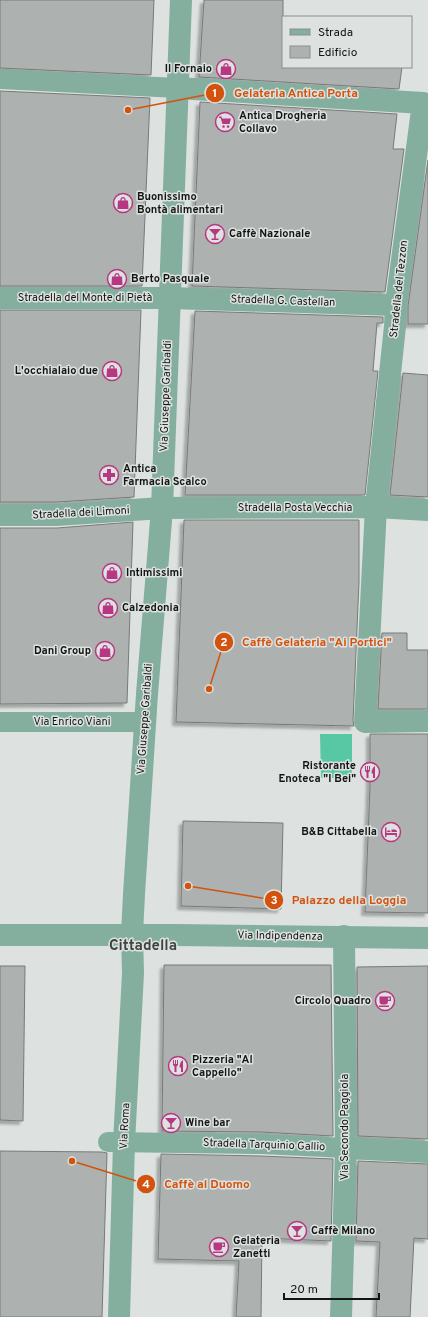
<svg xmlns="http://www.w3.org/2000/svg" width="428" height="1317" viewBox="0 0 428 1317" font-family="Overpass,sans-serif">
	<defs>
		<filter id="shadow"><feDropShadow dx="-3.5" dy="3.5" stdDeviation="1" flood-color="#0004"/></filter>
	</defs>
	<rect width="100%" height="100%" fill="#dde2e0"/>
	<polygon fill="#58c8a4" points="320,734 352,734 352,778 321,778"/>
	<g fill="#adb2b0" stroke="#767b79" filter="url(#shadow)">
		<polygon points="0,0 154,0 151,75 0,68"/>
		<polygon points="204,0 283,0 283,67 402,67 399,89 199,77"/>
		<polygon points="0,91 150,98 142,286 0,286"/>
		<polygon points="200,102 397,114 393,149 404,149 385,292 192,286"/>
		<polygon points="428,160 428,324 408,324 408,306"/>
		<polygon points="0,310 141,310 134,497 57,502 0,502"/>
		<polygon points="195,311 383,317 383,323 377,323 373,371 378,371 365,495 185,495"/>
		<polygon points="403,373 428,375 428,497 390,495"/>
		<polygon points="184,520 359,520 359,582 353,721 354,726 176,722"/>
		<polygon points="133,522 127,703 0,704 0,528 57,528"/>
		<polygon points="382,633 407,633 407,650 428,650 428,709 378,709"/>
		<polygon points="370,734 428,734 428,913 365,912 370,787"/>
		<polygon points="183,821 283,823 281,909 181,906"/>
		<polygon points="164,965 331,965 333,1136 261,1132 162,1131"/>
		<polygon points="0,966 25,966 23,1121 0,1120"/>
		<polygon points="428,966 428,1139 358,1136 357,967"/>
		<polygon points="0,1151 102,1152 107,1153 102,1317 0,1317"/>
		<polygon points="161,1154 261,1156 333,1159 331,1241 262,1238 261,1317 236,1317 239,1261 158,1259"/>
		<polygon points="358,1161 428,1164 428,1239 414,1238 410,1317 376,1317 380,1242 356,1241"/>
	</g>
	<g fill="none" stroke-linecap="round" stroke-linejoin="round">
		<g stroke="#84af9e" stroke-width="20">
			<polyline points="0,79 177,88"/>
			<polyline points="0,722 145,722"/>
			<polyline points="108,1142 261,1144 346,1148"/>
		</g>
		<g stroke="#84af9e" stroke-width="22">
			<polyline points="177,88 423,103 396,305 395,326 376,507 365,722 428,721"/>
			<polyline points="0,298 170,298 396,305"/>
			<polyline points="0,515 57,515 162,508 376,507 428,510"/>
			<polyline points="0,935 176,935 428,938"/>
			<polyline points="346,1148 428,1152"/>
			<polyline points="119,1317 124,1143 133,973 132,934 134,894 147,694 162,508 181,0"/>
			<polyline points="341,1317 346,1148 344,936"/>
		</g>
	</g>
	<defs>
		<symbol id="shop-ring" viewBox="-11 -11 22 22"><circle r="9.5" fill="#dde2e0" stroke="#b83782" stroke-width="1.5"/><path d="M-5-2.5h2.3a2.7 3.5 0 0 1 5.4 0H5L5.5 6h-11ZM-1.5-2.5h3a1.5 2.3 0 0 0-3 0Z" fill="#b83782"/></symbol>
		<symbol id="supermarket-ring" viewBox="-11 -11 22 22"><circle r="9.5" fill="#dde2e0" stroke="#b83782" stroke-width="1.5"/><path d="M-6-5.5h2.5l.6 2H6L4.5 2H-2.5L-4.4-4H-6ZM-1.5 3.2a1.3 1.3 0 1 0 .1 0ZM3 3.2a1.3 1.3 0 1 0 .1 0Z" fill="#b83782"/></symbol>
		<symbol id="bar-ring" viewBox="-11 -11 22 22"><circle r="9.5" fill="#dde2e0" stroke="#b83782" stroke-width="1.5"/><path d="M-6-5H6L.8 .8V4.5H3.5V6h-7V4.5H-.8V.8Z" fill="#b83782"/></symbol>
		<symbol id="pharmacy-ring" viewBox="-11 -11 22 22"><circle r="9.5" fill="#dde2e0" stroke="#b83782" stroke-width="1.5"/><path d="M-2-6h4v4h4v4h-4v4h-4v-4h-4v-4h4Z" fill="#b83782"/></symbol>
		<symbol id="restaurant-ring" viewBox="-11 -11 22 22"><circle r="9.5" fill="#dde2e0" stroke="#b83782" stroke-width="1.5"/><path d="M-5-6h1v4h1v-4h1v4h1v-4h1v5L-1.5 .5V6h-2V.5L-5-1ZM5-6V6H3V1.5H1.5Q1.5-4 5-6Z" fill="#b83782"/></symbol>
		<symbol id="hotel-ring" viewBox="-11 -11 22 22"><circle r="9.5" fill="#dde2e0" stroke="#b83782" stroke-width="1.5"/><path d="M-6-4.5h1.5V1H6V5H4.5V3h-9V5H-6ZM-4 0a1.8 1.8 0 1 1 3.6 0ZM.5 0V-2.5h3Q6-2.5 6 0Z" fill="#b83782"/></symbol>
		<symbol id="cafe-ring" viewBox="-11 -11 22 22"><circle r="9.5" fill="#dde2e0" stroke="#b83782" stroke-width="1.5"/><path d="M-5.5-4.5H6V0H3Q3 3.5 0 3.5H-2.5Q-5.5 3.5-5.5 0ZM3-3.2v2h1.7v-2ZM-6 4.5H4V6H-6Z" fill="#b83782"/></symbol>
	</defs>
	<g fill-rule="evenodd">
		<use href="#shop-ring" x="215" y="58" width="22" height="22"/>
		<use href="#supermarket-ring" x="214" y="111" width="22" height="22"/>
		<use href="#shop-ring" x="112" y="192" width="22" height="22"/>
		<use href="#bar-ring" x="204" y="223" width="22" height="22"/>
		<use href="#shop-ring" x="106" y="268" width="22" height="22"/>
		<use href="#shop-ring" x="101" y="360" width="22" height="22"/>
		<use href="#pharmacy-ring" x="98" y="464" width="22" height="22"/>
		<use href="#shop-ring" x="101" y="562" width="22" height="22"/>
		<use href="#shop-ring" x="97" y="597" width="22" height="22"/>
		<use href="#shop-ring" x="94" y="640" width="22" height="22"/>
		<use href="#restaurant-ring" x="359" y="761" width="22" height="22"/>
		<use href="#hotel-ring" x="380" y="821" width="22" height="22"/>
		<use href="#cafe-ring" x="374" y="990" width="22" height="22"/>
		<use href="#restaurant-ring" x="167" y="1055" width="22" height="22"/>
		<use href="#bar-ring" x="160" y="1112" width="22" height="22"/>
		<use href="#bar-ring" x="286" y="1220" width="22" height="22"/>
		<use href="#cafe-ring" x="208" y="1236" width="22" height="22"/>
	</g>
	<g text-anchor="middle" dominant-baseline="central" stroke-width="3" stroke-linejoin="round" paint-order="stroke">
		<g font-size="11" font-weight="bold" fill="#131514" stroke="#dde2e0" text-anchor="start">
			<text x="212" y="69" text-anchor="end">Il Fornaio</text>
			<text x="239" y="116">Antica Drogheria<tspan x="239" dy="13">Collavo</tspan></text>
			<text x="137" y="197">Buonissimo<tspan x="137" dy="13">Bontà alimentari</tspan></text>
			<text x="229" y="234">Caffè Nazionale</text>
			<text x="131" y="279">Berto Pasquale</text>
			<text x="98" y="371" text-anchor="end">L'occhialaio due</text>
			<text x="123" y="469">Antica<tspan x="123" dy="13">Farmacia Scalco</tspan></text>
			<text x="126" y="573">Intimissimi</text>
			<text x="122" y="608">Calzedonia</text>
			<text x="91" y="651" text-anchor="end">Dani Group</text>
			<text x="356" y="766" text-anchor="end">Ristorante<tspan x="356" dy="13">Enoteca "I Bei"</tspan></text>
			<text x="377" y="832" text-anchor="end">B&amp;B Cittabella</text>
			<text x="371" y="1001" text-anchor="end">Circolo Quadro</text>
			<text x="192" y="1060">Pizzeria "Al<tspan x="192" dy="13">Cappello"</tspan></text>
			<text x="185" y="1123">Wine bar</text>
			<text x="311" y="1231">Caffè Milano</text>
			<text x="233" y="1241">Gelateria<tspan x="233" dy="13">Zanetti</tspan></text>
		</g>
		<g font-size="11" fill="#131514" stroke="#dde2e0">
			<text transform="translate(399 289) rotate(-84)">Stradella del Tezzon</text>
			<text x="85" y="298">Stradella del Monte di Pietà</text>
			<text transform="translate(283 301) rotate(2)">Stradella G. Castellan</text>
			<text transform="translate(166 396) rotate(-88)">Via Giuseppe Garibaldi</text>
			<text x="295" y="508">Stradella Posta Vecchia</text>
			<text transform="translate(81 513) rotate(-3)">Stradella dei Limoni</text>
			<text transform="translate(145 719) rotate(-86)">Via Giuseppe Garibaldi</text>
			<text x="72" y="722">Via Enrico Viani</text>
			<text transform="translate(280 936) rotate(1)">Via Indipendenza</text>
			<text transform="translate(125 1126) rotate(-87)">Via Roma</text>
			<text transform="translate(345 1127) rotate(-90)">Via Secondo Paggiola</text>
			<text transform="translate(264 1145) rotate(2)">Stradella Tarquinio Gallio</text>
		</g>
		<g font-size="15" font-weight="bold" fill="#404342" stroke="#dde2e0">
			<text x="143" y="946">Cittadella</text>
		</g>
	</g>
	<path fill="none" stroke="#d3520d" stroke-width="1.5" d="M128 110L215 93M209 689L224 642M188 886L274 900M72 1161L146 1184"/>
	<g fill="#d3520d" stroke="#dde2e0" stroke-width="1.5">
		<circle cx="128" cy="110" r="4"/>
		<circle cx="209" cy="689" r="4"/>
		<circle cx="188" cy="886" r="4"/>
		<circle cx="72" cy="1161" r="4"/>
		<circle cx="215" cy="93" r="10"/>
		<circle cx="224" cy="642" r="10"/>
		<circle cx="274" cy="900" r="10"/>
		<circle cx="146" cy="1184" r="10"/>
	</g>
	<g font-size="12" text-anchor="middle" font-weight="bold" fill="#fff">
		<text x="215" y="97">1</text>
		<text x="224" y="646">2</text>
		<text x="274" y="904">3</text>
		<text x="146" y="1188">4</text>
	</g>
	<g font-size="12" text-anchor="middle" font-weight="bold" fill="#d3520d" stroke="#dde2e0" stroke-width="3" stroke-linejoin="round" paint-order="stroke">
		<text x="296" y="97">Gelateria Antica Porta</text>
		<text x="317" y="646">Caffè Gelateria "Ai Portici"</text>
		<text x="349" y="904">Palazzo della Loggia</text>
		<text x="207" y="1188">Caffè al Duomo</text>
	</g>
	<rect x="282" y="16" width="130" height="52" fill="#dde2e0" stroke="#8c908e"/>
	<rect x="290" y="29" width="20" height="6" fill="#84af9e" stroke="#8c908e"/>
	<text x="318" y="36" font-size="12" fill="#131514">Strada</text>
	<rect x="290" y="46" width="20" height="12" fill="#adb2b0" stroke="#8c908e"/>
	<text x="318" y="56" font-size="12" fill="#131514">Edificio</text>
	<path d="M284 1293v6h95v-6" fill="none" stroke="#131514" stroke-width="2"/>
	<text x="290" y="1293" font-size="12" fill="#131514" stroke="#dde2e0" stroke-width="3" paint-order="stroke">20 m</text>
</svg>
